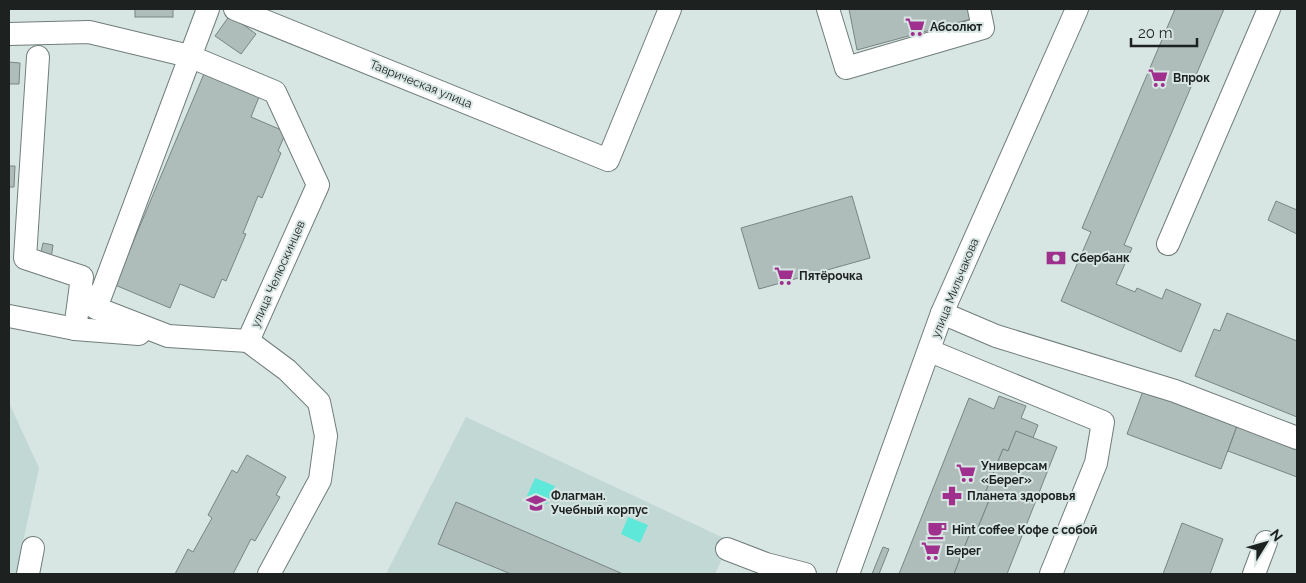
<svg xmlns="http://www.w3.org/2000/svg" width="1306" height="583" viewBox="0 0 1306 583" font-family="Raleway,sans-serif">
	<rect width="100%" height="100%" fill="#d7e5e3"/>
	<g fill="#c2d8d5">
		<polygon points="9,403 39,468 16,574 9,574"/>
		<polygon points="466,417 730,541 715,574 386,574"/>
	</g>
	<g fill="#5ee8d9">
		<polygon points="535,478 555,486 547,504 527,496"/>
		<polygon points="628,517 648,525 640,543 621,534"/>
	</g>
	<g fill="#aebcba" stroke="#798583">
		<rect x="135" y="9" width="38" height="8"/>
		<polygon points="849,9 968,9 971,19 857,50"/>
		<polygon points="1175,9 1224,9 1124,245 1132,248 1116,284 1135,292 1137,288 1162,299 1166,289 1201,304 1181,352 1061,301 1091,232 1082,228"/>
		<polygon points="230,15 256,34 241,54 215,36"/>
		<polygon points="9,62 20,63 19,84 9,84"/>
		<polygon points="206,69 261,92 251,117 286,132 278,151 281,153 262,198 258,196 243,233 246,234 226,281 222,279 214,298 180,284 170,308 115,285"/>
		<polygon points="9,166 15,166 14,187 9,187"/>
		<polygon points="852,196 870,258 759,289 741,228"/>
		<polygon points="1276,201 1297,210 1297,234 1268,220"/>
		<polygon points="43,243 53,245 51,259 40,256"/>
		<polygon points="1227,313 1297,341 1297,417 1195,376 1214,329 1220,331"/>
		<polygon points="1143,391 1237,426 1221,469 1127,434"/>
		<polygon points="999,396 1026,406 1021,418 1038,425 1033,438 1016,431 1008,451 1003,449 984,496 990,498 975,535 970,533 954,574 899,574 969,398 994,409"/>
		<polygon points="1237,426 1297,449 1297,477 1228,451"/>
		<polygon points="1016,431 1057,447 1007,574 954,574 970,533 975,535 990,498 984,496 1003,449 1008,451"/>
		<polygon points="247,455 286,477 276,495 280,497 255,541 251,539 233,574 175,574 188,549 193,552 212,518 208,515 232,470 237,473"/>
		<polygon points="456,502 570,551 623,574 511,574 438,544"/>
		<polygon points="1182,523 1223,539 1210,574 1163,574"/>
		<polygon points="883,547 889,549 879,574 872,574"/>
	</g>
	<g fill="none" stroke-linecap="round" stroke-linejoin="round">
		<defs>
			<g id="minor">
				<polyline points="235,9 608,160 670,9"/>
				<polyline points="828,9 846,68 983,28 979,9"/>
				<polyline points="9,34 89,32 189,56 275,92 318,185 248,341 287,370 319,402 326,436 320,480 269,574"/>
				<polyline points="38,57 25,258 82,277 75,329"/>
				<polyline points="1168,244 1269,9"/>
				<polyline points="90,296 96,308 168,336 248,341"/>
				<polyline points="96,308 208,9"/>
				<polyline points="942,313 996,336 1175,391 1297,438"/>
				<polyline points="9,316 75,329 139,334"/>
				<polyline points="930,351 1103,422 1096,463 1051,574"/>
				<polyline points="727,549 766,564 805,574"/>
				<polyline points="28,574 33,548"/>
				<polyline points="848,574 942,313 1077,9"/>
				<polyline points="1254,574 1266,542"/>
			</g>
		</defs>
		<use href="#minor" stroke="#707d7b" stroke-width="24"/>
		<use href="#minor" stroke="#fff" stroke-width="22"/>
	</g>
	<defs>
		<symbol id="supermarket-bare" viewBox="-9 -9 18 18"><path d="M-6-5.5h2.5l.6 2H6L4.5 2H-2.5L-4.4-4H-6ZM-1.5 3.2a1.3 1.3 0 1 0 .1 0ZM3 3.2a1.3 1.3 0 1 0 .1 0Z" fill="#a0308e" stroke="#d7e5e3" stroke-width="2.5" paint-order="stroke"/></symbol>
		<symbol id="bank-bare" viewBox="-9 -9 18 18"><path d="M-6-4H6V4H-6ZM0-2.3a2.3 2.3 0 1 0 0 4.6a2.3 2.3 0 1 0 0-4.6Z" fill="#a0308e" stroke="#d7e5e3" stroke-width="2.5" paint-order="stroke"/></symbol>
		<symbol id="pharmacy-bare" viewBox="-9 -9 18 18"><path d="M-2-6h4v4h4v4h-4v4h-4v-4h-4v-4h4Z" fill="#a0308e" stroke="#d7e5e3" stroke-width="2.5" paint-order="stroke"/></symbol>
		<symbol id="school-bare" viewBox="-9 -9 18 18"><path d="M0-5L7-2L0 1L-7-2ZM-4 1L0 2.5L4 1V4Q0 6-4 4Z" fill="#a0308e" stroke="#d7e5e3" stroke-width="2.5" paint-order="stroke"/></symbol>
		<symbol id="cafe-bare" viewBox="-9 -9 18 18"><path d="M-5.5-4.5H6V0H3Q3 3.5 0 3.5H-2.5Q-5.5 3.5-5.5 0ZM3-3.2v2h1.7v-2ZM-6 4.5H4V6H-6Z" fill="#a0308e" stroke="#d7e5e3" stroke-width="2.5" paint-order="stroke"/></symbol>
	</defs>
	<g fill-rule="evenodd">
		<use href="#supermarket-bare" x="901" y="13" width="28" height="28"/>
		<use href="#supermarket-bare" x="1144" y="64" width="28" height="28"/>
		<use href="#bank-bare" x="1042" y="244" width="28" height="28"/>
		<use href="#supermarket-bare" x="770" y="262" width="28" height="28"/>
		<use href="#supermarket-bare" x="952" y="459" width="28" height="28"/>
		<use href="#pharmacy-bare" x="938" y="482" width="28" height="28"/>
		<use href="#school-bare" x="522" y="489" width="28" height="28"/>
		<use href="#cafe-bare" x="923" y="516" width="28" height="28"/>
		<use href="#supermarket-bare" x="917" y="537" width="28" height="28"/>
	</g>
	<g text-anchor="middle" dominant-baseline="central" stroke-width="4" stroke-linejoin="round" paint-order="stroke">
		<g font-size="12" font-weight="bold" fill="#1d2221" stroke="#d7e5e3" text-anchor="start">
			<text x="930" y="27">Абсолют</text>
			<text x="1173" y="78">Впрок</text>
			<text x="1071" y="258">Сбербанк</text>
			<text x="799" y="276">Пятёрочка</text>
			<text x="981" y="466">Универсам<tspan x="981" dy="14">«Берег»</tspan></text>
			<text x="551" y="496">Флагман.<tspan x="551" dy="14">Учебный корпус</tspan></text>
			<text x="967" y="496">Планета здоровья</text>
			<text x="952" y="530">Hint coffee Кофе с собой</text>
			<text x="946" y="551">Берег</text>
		</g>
		<g font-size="12" fill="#1d2221" stroke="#d7e5e3">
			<text transform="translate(421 84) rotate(22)">Таврическая улица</text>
			<text transform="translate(278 274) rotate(-66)">улица Челюскинцев</text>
			<text transform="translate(955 288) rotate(-68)">улица Мильчакова</text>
		</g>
	</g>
	<rect width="1306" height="583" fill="none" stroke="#1d2221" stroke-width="20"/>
	<g transform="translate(1266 543) rotate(53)" stroke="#d7e5e3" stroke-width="4" paint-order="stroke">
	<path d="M0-4L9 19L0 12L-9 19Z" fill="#1d2221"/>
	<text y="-8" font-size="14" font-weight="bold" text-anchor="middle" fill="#1d2221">N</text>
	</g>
	<path d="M1131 38v8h66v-8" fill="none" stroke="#1d2221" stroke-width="2.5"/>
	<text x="1138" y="38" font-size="15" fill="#1d2221" stroke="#d7e5e3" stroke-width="4" paint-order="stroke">20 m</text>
</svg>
